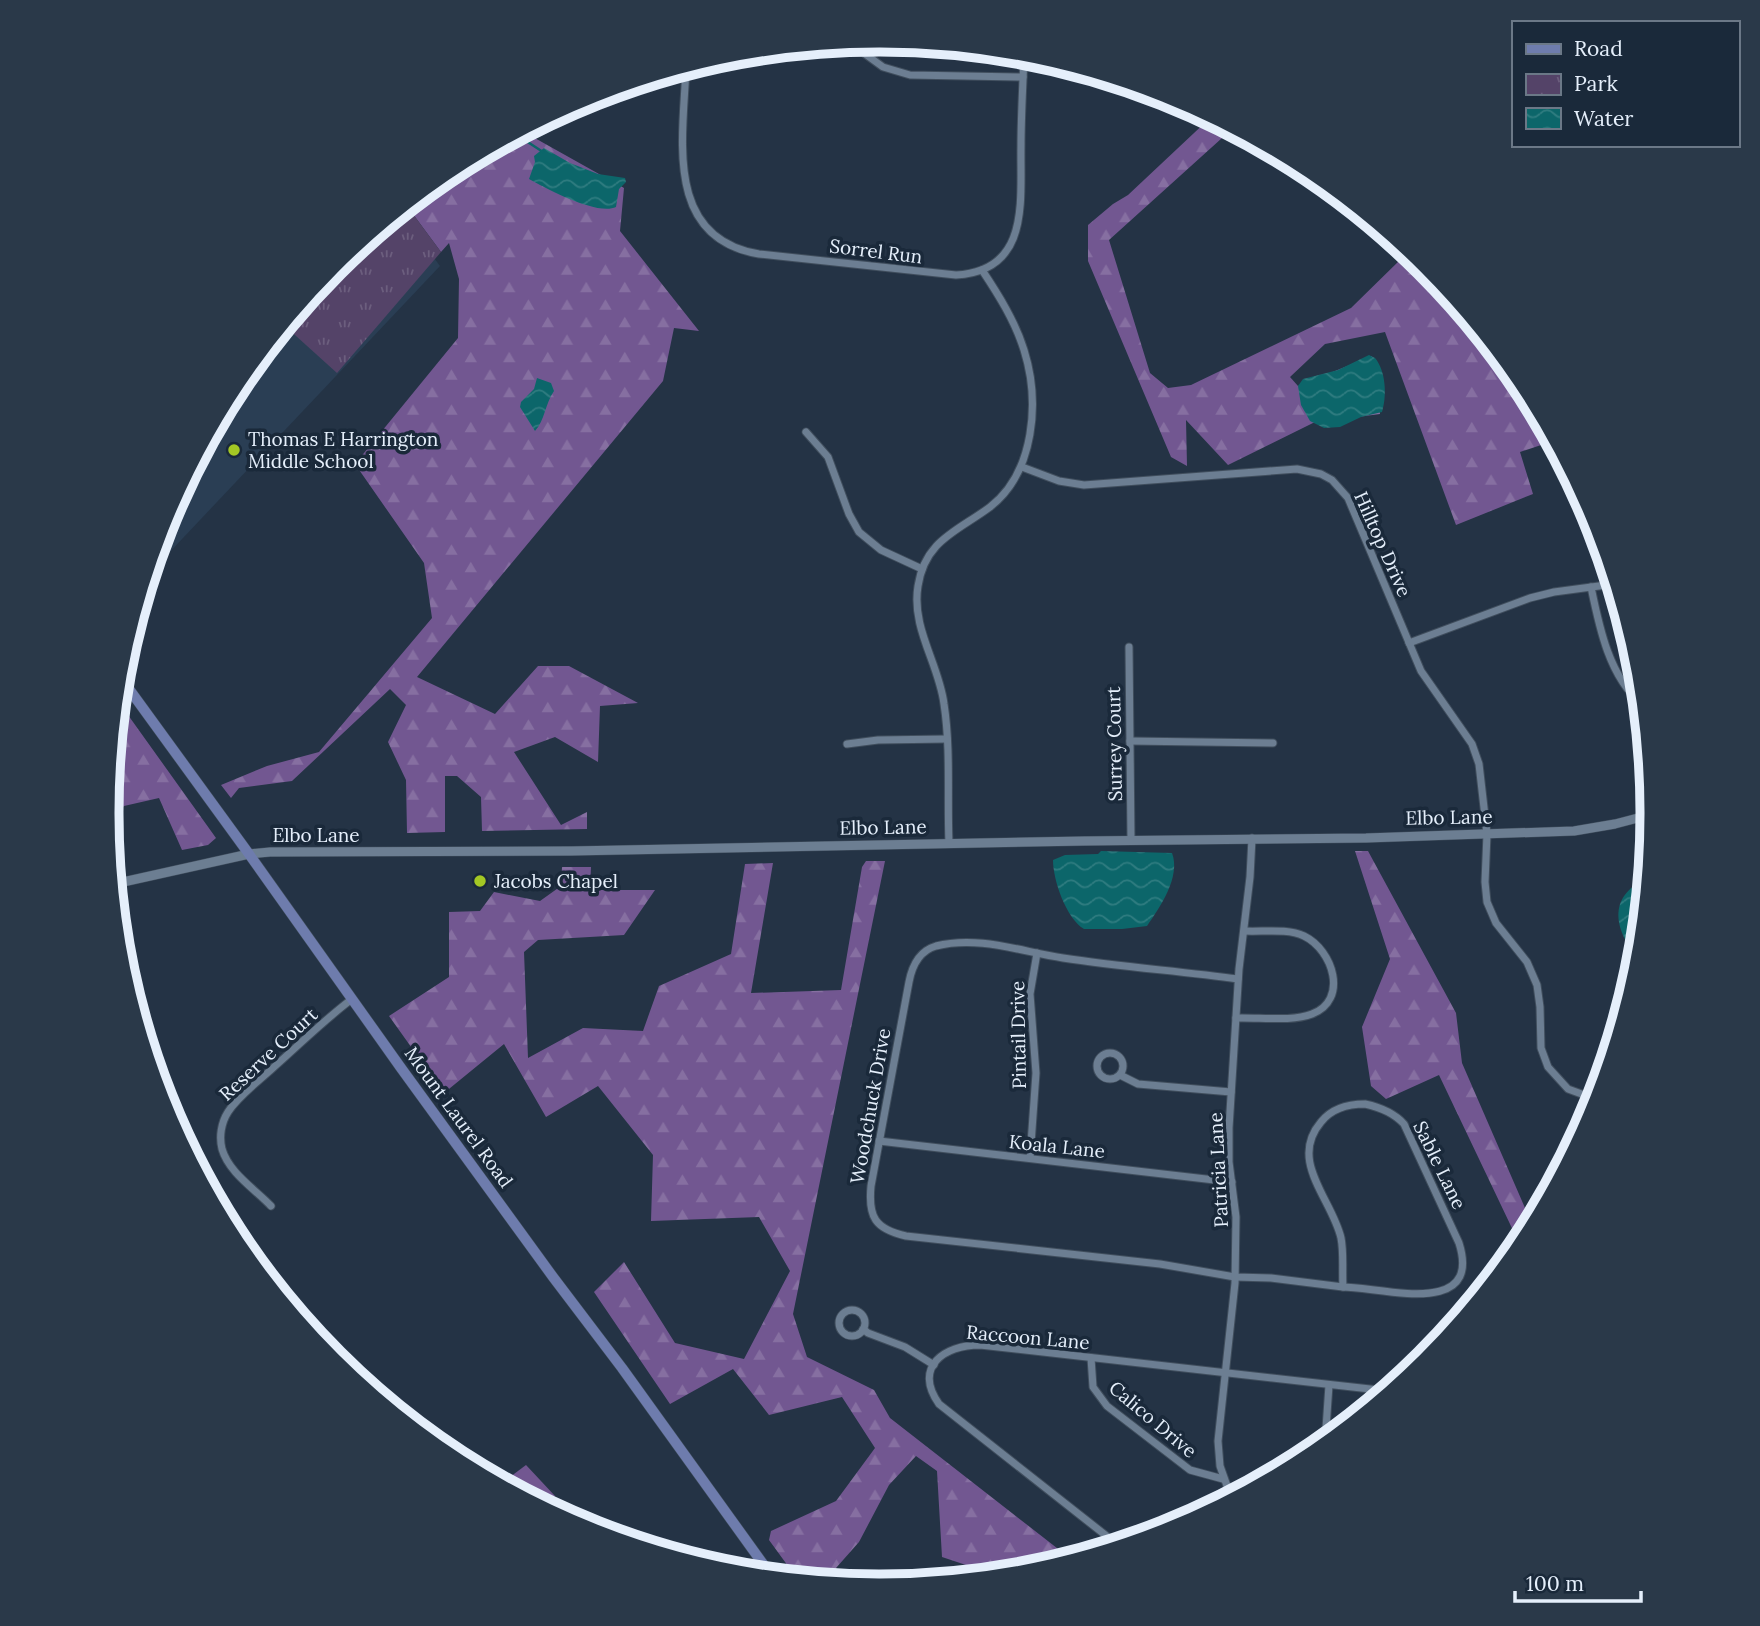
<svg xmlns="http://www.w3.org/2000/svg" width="1760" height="1626" viewBox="0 0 1760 1626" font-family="Lora,serif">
	<defs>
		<pattern id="forest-firs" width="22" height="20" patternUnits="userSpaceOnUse" patternTransform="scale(1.75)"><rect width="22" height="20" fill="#725791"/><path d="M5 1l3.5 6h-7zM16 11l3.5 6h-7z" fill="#866fa1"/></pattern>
		<pattern id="park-tufts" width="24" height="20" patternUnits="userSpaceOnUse" patternTransform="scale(1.75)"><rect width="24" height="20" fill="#544368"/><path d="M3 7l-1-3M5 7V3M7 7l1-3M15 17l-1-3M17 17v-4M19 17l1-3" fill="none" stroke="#6c5e7e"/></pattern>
		<pattern id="water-waves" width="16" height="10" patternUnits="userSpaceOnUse" patternTransform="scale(1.75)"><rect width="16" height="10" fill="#0c666a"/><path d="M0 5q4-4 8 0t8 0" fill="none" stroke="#2f7c80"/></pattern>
	</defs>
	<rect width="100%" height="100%" fill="#243345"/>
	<polygon fill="#2a3e54" points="400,212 440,266 149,574 166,517 238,383 334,266"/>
	<g fill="url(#forest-firs)">
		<polygon points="1210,118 1232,129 1109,240 1150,373 1168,388 1191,385 1351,308 1401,259 1393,240 1427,267 1523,384 1553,441 1520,452 1533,494 1456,525 1385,332 1325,344 1290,377 1298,386 1372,356 1380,414 1313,423 1228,465 1186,420 1187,466 1171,457 1088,261 1088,225 1113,204 1128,195"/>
		<polygon points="524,132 624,188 620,231 699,331 674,328 663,381 417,677 495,714 538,666 569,666 638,703 600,706 598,762 555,737 514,752 561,825 587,812 587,829 482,831 481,797 457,776 445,776 445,832 407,833 406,780 388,742 406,705 390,689 292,781 239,788 231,798 221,785 267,766 319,752 432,618 424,563 355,464 458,338 459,279 449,243 441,252 407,206 451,170"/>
		<polygon points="118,701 216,838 208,845 182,850 159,798 124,806 108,819"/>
		<polygon points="1355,851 1368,851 1456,1013 1462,1063 1532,1224 1520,1245 1439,1075 1386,1099 1371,1086 1362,1027 1390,959"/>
		<polygon points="866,861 885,861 793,1314 807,1357 874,1390 890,1418 1071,1559 1030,1571 982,1576 981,1570 942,1557 937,1471 916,1456 889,1485 859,1542 836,1568 846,1582 796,1577 769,1540 771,1531 836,1501 875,1448 842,1397 769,1415 733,1369 670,1404 594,1292 624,1262 675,1343 744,1359 790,1271 759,1217 651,1221 653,1155 598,1086 546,1117 504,1044 444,1093 389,1016 449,977 449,912 480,911 494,892 540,901 561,886 562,867 591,867 590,890 655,890 624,935 538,940 524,952 528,1058 583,1028 643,1031 659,986 731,954 745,864 773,863 751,993 841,990 862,867"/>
		<polygon points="526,1465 555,1496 543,1505 502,1483"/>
	</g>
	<polygon fill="url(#park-tufts)" points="407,206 441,252 337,373 285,326 334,266"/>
	<g fill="url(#water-waves)">
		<path d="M544,148L570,163L598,174L625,178L626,182L619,189L616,207C598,216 547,189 529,179L535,162L534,156Z"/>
		<path d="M1369,355L1375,358C1386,371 1387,396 1382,412L1361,417L1340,427L1324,428L1310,421L1301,405L1298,386L1303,379L1338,370Z"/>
		<path d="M537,378L551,383L554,391C545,404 545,420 535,431L520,407L521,402L534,389Z"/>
		<path d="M1101,851L1172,853C1181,877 1160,907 1147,926L1122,929H1084C1066,918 1053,880 1053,860L1065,855L1098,854Z"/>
		<path d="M1646,879L1638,959C1615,931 1606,897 1646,879Z"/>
	</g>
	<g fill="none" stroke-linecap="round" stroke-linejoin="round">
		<polyline stroke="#0c666a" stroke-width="2.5" points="517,135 543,152"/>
		<defs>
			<g id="minor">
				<polyline points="850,43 883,67 910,75 1023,77"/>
				<path d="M686,68C683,139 664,238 759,254L956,275C1031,271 1020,200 1021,146C1021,115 1023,85 1024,54"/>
				<polyline points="806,432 828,457 849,514 859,532 881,550 922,569"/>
				<polyline points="1022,467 1059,481 1084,485 1297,469 1321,474 1332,480 1348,498 1421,671 1472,744 1479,764 1487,834 1485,882 1487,902 1496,923 1527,962 1537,985 1540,1007 1541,1048 1548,1067 1568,1089 1587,1096 1597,1097"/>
				<path d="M1591,587C1599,626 1609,677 1642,704"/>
				<polyline points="1409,643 1530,598 1554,592 1614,584"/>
				<polyline points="1129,647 1131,840"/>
				<polyline points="1130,741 1273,743"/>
				<polyline points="847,744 878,740 947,739"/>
				<path d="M949,843C947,797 951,750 944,704C939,664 911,628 918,586C925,540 958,531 990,507C1035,472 1040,401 1024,350C1015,321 998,294 982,270"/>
				<path d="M1238,979C1180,971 1121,967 1063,958C1022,952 979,935 936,946C919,951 912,966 909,982L871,1186C868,1217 875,1229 906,1236L1160,1264L1235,1277L1271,1278L1343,1287"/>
				<path d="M1236,1018C1258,1017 1292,1022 1312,1014C1349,1000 1333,950 1304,936C1287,928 1263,932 1245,931"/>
				<circle cx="1110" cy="1066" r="13"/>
				<polyline points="1120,1075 1138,1084 1231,1092"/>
				<path d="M1365,1104C1379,1107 1394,1113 1404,1124L1459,1243C1483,1319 1380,1287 1343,1287C1342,1271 1344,1253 1341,1238C1332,1199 1288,1161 1321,1122C1332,1108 1348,1104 1365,1104Z"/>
				<polyline points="879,1141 1232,1182"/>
				<polyline points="1030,1158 1036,1073 1030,994 1037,953"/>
				<path d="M271,1206C255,1189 229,1173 222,1149C219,1137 221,1123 228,1112C239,1095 259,1081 274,1067C300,1044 324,1020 352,999"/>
				<circle cx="852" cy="1323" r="13"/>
				<polyline points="863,1329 868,1333 905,1347 934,1365"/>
				<polyline points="1091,1358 1093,1387 1107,1406 1190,1470 1223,1479"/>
				<polyline points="1325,1443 1329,1385"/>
				<polyline points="1231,1497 1220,1466 1218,1441 1235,1283 1236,1217 1229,1162 1229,1128 1239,969 1250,877 1252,838"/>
				<path d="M1118,1545L939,1404C913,1367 944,1345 980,1345L1388,1391"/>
			</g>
			<polyline id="tertiary" points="114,884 249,854 270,852 571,851 1085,841 1366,838 1574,831 1615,824 1653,814"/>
			<polyline id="secondary" points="121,678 249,854 401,1068 553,1277 622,1368 771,1575"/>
		</defs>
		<use href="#minor" stroke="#404e5d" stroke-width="9"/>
		<use href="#tertiary" stroke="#404e5d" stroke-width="10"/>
		<use href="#secondary" stroke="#404e5d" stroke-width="11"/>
		<use href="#minor" stroke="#6c7e92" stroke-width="7"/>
		<use href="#tertiary" stroke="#6c7e92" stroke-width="9"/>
		<use href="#secondary" stroke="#6e7cad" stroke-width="10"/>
	</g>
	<g fill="#a4c824" stroke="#1a293a" stroke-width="2.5">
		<circle cx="234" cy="450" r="7"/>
		<circle cx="480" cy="881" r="7"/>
	</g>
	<g text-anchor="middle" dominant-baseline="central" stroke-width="7" stroke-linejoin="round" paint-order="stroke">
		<g font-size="19" fill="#e5effb" stroke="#1a293a">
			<text transform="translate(876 251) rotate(7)">Sorrel Run</text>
			<text transform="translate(1383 544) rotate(66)">Hilltop Drive</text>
			<text transform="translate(1114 744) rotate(-91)">Surrey Court</text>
			<text transform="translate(1449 817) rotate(-1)">Elbo Lane</text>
			<text transform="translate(883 827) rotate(-1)">Elbo Lane</text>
			<text x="316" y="835">Elbo Lane</text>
			<text transform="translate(1018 1035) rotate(-91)">Pintail Drive</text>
			<text transform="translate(268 1054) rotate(-43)">Reserve Court</text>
			<text transform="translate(870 1106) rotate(-80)">Woodchuck Drive</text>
			<text transform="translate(459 1117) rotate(54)">Mount Laurel Road</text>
			<text transform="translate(1057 1146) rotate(6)">Koala Lane</text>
			<text transform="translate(1440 1165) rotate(64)">Sable Lane</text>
			<text transform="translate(1218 1170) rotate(-93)">Patricia Lane</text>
			<text transform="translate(1028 1337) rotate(5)">Raccoon Lane</text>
			<text transform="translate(1153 1419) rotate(40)">Calico Drive</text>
		</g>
		<g font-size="19" fill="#e5effb" stroke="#1a293a" text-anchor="start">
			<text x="248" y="439">Thomas E Harrington<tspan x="248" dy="22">Middle School</tspan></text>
			<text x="494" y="881">Jacobs Chapel</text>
		</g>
	</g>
	<path d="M0 0H1760V1626H0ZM879 52H880A760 760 0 0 1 1640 812V814A760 760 0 0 1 880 1574H879A760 760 0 0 1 119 814V812A760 760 0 0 1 879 52Z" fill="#2a3949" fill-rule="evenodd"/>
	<path fill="none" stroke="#e5effb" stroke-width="9" d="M879 52H880A760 760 0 0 1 1640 812V814A760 760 0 0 1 880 1574H879A760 760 0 0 1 119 814V812A760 760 0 0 1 879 52Z"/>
	<rect x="1512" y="21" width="228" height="126" fill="#1a293a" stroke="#6b7887" stroke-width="2"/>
	<rect x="1526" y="44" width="35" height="10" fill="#6e7cad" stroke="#6b7887" stroke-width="2"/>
	<text x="1574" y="56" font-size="21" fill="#e5effb">Road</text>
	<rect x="1526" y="74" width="35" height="21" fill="url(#park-tufts)" stroke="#6b7887" stroke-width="2"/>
	<text x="1574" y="91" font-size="21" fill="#e5effb">Park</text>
	<rect x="1526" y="108" width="35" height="21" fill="url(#water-waves)" stroke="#6b7887" stroke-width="2"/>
	<text x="1574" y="126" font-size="21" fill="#e5effb">Water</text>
	<path d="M1515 1591v10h126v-10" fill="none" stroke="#e5effb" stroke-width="3.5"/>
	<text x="1526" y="1591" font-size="21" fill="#e5effb" stroke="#1a293a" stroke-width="5" paint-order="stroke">100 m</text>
</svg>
